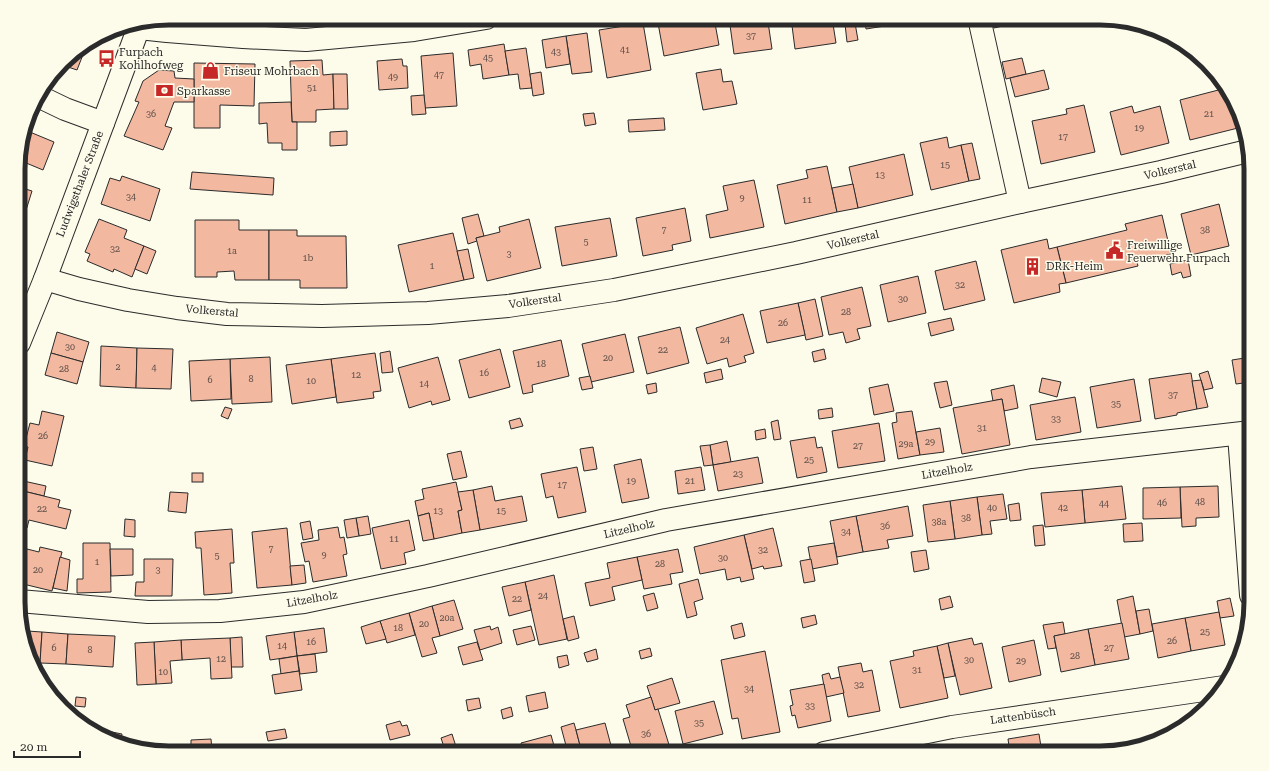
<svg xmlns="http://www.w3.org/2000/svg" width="1269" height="771" viewBox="0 0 1269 771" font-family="'Roboto Serif',serif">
	<rect width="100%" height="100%" fill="#fdfbea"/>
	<polygon fill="#deebd1" stroke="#74746e" points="169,18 215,18 214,26 152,21"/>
	<g fill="#f2b8a0" stroke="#2b2b2b">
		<polygon points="266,18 281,18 281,28 267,29"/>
		<polygon points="283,18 305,18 305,24 283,25"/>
		<polygon points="682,18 714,18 719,45 664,56 658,23"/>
		<polygon points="729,18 759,18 760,23 768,22 772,49 734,54"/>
		<polygon points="791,18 825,18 826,25 833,24 836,43 795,49"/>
		<polygon points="857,18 890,18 891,25 866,29 865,22 858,23"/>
		<polygon points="906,18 917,18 917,20 906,22"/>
		<polygon points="992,18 1019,18 1020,22 994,28"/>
		<polygon points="643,23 651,70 607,78 599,30"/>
		<polygon points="855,23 858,40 847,42 845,24"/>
		<polygon points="587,33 592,72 572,74 566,36"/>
		<polygon points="566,36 570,64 546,68 542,40"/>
		<polygon points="504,44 509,75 483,79 481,64 470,66 468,50"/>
		<polygon points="526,48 532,88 520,89 518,74 509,75 505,51"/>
		<polygon points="81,49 80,51 84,52 77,70 62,65 69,56"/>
		<polygon points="453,53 457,106 425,108 421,56"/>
		<polygon points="1022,58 1026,74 1006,79 1002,62"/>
		<polygon points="402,59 403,66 407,66 408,88 379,90 377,61"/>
		<polygon points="322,60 323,75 333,74 334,109 316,110 316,122 292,122 290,61"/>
		<polygon points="194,63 255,64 254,106 220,105 220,128 194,128"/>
		<polygon points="721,69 723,82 732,81 737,104 703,110 696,73"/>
		<polygon points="159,70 174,71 175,78 194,79 194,102 174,102 165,126 172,128 163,150 124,136 139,102 135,101 143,81"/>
		<polygon points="1044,70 1049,89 1015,97 1010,78"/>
		<polygon points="541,72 544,94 533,96 530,74"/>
		<polygon points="333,74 347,74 348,109 334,109"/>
		<polygon points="1226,88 1229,92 1238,128 1190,140 1180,100"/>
		<polygon points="424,95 426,114 412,115 411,96"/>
		<polygon points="291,102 292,122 297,122 297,150 282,150 282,143 268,143 267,123 259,124 259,103"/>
		<polygon points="1084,105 1095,152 1041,164 1032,121 1067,114 1066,109"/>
		<polygon points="1132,106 1134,113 1160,106 1169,143 1121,155 1110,112"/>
		<polygon points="594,113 596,124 585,126 583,114"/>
		<polygon points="664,118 665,130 629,132 628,120"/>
		<polygon points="25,130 54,142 43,170 19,160 19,150"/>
		<polygon points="347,131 347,145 330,146 330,132"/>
		<polygon points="947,137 949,148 961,145 969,181 931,190 920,143"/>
		<polygon points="972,143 980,179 969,181 961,145"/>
		<polygon points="904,154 913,195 858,208 849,167"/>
		<polygon points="827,166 837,212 785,224 777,185 808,178 806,170"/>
		<polygon points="192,172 274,178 273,195 190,189"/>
		<polygon points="122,176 160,189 150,221 101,204 110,178 120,181"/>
		<polygon points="754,180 764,227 710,238 706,215 728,210 723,186"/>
		<polygon points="853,184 858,208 837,212 832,188"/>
		<polygon points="19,187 32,191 22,223 19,222"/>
		<polygon points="1251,198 1251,228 1244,200"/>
		<polygon points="1219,204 1229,246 1191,255 1181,214"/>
		<polygon points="685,208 691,241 672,245 673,250 643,256 636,218"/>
		<polygon points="478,214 484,236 476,238 477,241 468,244 462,218"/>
		<polygon points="1162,215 1171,254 1137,262 1138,266 1066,283 1057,247 1127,230 1125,224"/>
		<polygon points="610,218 617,256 562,266 555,227"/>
		<polygon points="99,219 127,230 124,238 144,246 132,277 114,269 113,272 87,261 90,254 85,252"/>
		<polygon points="529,219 541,268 487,281 476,238 500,232 499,227"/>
		<polygon points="195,220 239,220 239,230 269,230 269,280 235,280 234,271 217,272 217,277 195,277"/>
		<polygon points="269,230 297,230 297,236 346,236 347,288 300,288 300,280 269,280"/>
		<polygon points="453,233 464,280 409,292 398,245"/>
		<polygon points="1047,239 1049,249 1057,247 1066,283 1059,284 1060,292 1014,303 1001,250"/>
		<polygon points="144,246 156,251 147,274 135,269"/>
		<polygon points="468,249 474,278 464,280 457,251"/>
		<polygon points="1188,260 1191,276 1183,278 1181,272 1172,275 1170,264"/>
		<polygon points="976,261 985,300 944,310 935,271"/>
		<polygon points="918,276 926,313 888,322 880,285"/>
		<polygon points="862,287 871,326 857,329 860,339 846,343 843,332 829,335 821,297"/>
		<polygon points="815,299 823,336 806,340 798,303"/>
		<polygon points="798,303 805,335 767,343 760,311"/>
		<polygon points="743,314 754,353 744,356 746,362 729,367 727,358 707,364 696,328"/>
		<polygon points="951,318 954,330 931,336 928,323"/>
		<polygon points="680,327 689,363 647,374 638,337"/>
		<polygon points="57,332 89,342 83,362 51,353"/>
		<polygon points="625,334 634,372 591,382 582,344"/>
		<polygon points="561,340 569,376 532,385 533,392 523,394 513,351"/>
		<polygon points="101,346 137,348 136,388 100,386"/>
		<polygon points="137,348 173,349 171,389 136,388"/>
		<polygon points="500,349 510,387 469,398 459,360"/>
		<polygon points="824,349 826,359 814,362 812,352"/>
		<polygon points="390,351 393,372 382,373 380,353"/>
		<polygon points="51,353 83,362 77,384 45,375"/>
		<polygon points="375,353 381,391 373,392 374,398 337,403 331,359"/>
		<polygon points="270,357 272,402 232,404 230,359"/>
		<polygon points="438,357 450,400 432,405 431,401 409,408 398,368"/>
		<polygon points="1251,357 1251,382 1236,384 1232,360"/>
		<polygon points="230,359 231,399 191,401 189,361"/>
		<polygon points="331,359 336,397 292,404 286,365"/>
		<polygon points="721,369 723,379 706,383 704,373"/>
		<polygon points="1208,371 1213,388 1204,390 1199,374"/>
		<polygon points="1191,373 1197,409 1177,413 1177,415 1155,419 1149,379"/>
		<polygon points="590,376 593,388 582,390 579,378"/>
		<polygon points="1042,378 1061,382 1057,397 1039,392"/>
		<polygon points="1134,379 1141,421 1097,428 1090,387"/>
		<polygon points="1201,380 1208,407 1197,409 1192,381"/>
		<polygon points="947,381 952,405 940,408 934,383"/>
		<polygon points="656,383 657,392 648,394 646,385"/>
		<polygon points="888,384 894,411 874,415 869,388"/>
		<polygon points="1014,385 1018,408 1004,411 1002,399 993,401 991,390"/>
		<polygon points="1075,397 1081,432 1036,440 1030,405"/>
		<polygon points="1002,399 1010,445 962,454 953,408"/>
		<polygon points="225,407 232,409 228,419 221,416"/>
		<polygon points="832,408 833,417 819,419 818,410"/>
		<polygon points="42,411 64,416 52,466 25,460 28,447 24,446 30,423 39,425"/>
		<polygon points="912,411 920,455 898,459 892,423 897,422 896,413"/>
		<polygon points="520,418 523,426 511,429 509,421"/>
		<polygon points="778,420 781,439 774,440 771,422"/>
		<polygon points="879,423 885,461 838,468 832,431"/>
		<polygon points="940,428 944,452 920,455 916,432"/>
		<polygon points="765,429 766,438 756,440 755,431"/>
		<polygon points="815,437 817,448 822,447 827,472 797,478 790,441"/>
		<polygon points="727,441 731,462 713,465 710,445"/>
		<polygon points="710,445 713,465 704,466 700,446"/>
		<polygon points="593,447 597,469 584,471 580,449"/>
		<polygon points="461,451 467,477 453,480 447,454"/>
		<polygon points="758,457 763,483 718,491 713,465"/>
		<polygon points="641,459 649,498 622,503 614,465"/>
		<polygon points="577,467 586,512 558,518 553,496 546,498 541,474"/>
		<polygon points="701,467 705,490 678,494 675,471"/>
		<rect x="192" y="473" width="11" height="9"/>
		<polygon points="19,480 46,486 44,496 19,490"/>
		<polygon points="456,482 462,510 458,511 462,533 434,539 429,513 418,516 415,501 424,499 422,489"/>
		<polygon points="492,486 495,501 522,496 527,521 480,530 473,490"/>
		<polygon points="1122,486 1126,519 1085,523 1082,490"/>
		<polygon points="1218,486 1219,517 1196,518 1196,526 1182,527 1180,487"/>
		<polygon points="1180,487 1181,518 1143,519 1143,488"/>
		<polygon points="19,490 60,500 58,507 71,510 66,529 29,520 27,528 19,526"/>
		<polygon points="473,490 480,530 462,533 458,511 462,510 458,492"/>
		<polygon points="1082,490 1085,523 1045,527 1041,493"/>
		<polygon points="170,492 188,493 186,513 168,511"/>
		<polygon points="1003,494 1007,519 990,521 992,534 982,535 977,497"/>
		<polygon points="977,497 982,535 955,539 950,501"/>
		<polygon points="950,501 955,539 928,542 923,505"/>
		<polygon points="1019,503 1021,520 1010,521 1008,505"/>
		<polygon points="908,506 913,536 887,540 889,548 863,552 856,516"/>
		<polygon points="429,513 434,539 423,541 418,516"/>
		<polygon points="368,516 371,534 359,536 356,518"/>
		<polygon points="856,516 863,552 837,557 830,521"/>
		<polygon points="356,518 359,536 347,538 344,520"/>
		<polygon points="125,519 135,520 135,537 124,536"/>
		<polygon points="409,520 415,550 404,553 406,564 381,569 372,528"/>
		<polygon points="310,521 313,538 303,540 300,523"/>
		<polygon points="1142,523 1143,541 1124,542 1123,524"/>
		<polygon points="1043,525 1045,545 1035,546 1033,526"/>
		<polygon points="338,527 340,538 344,537 347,554 343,555 347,576 313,582 309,561 305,562 301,543 319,540 318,530"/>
		<polygon points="287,528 292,585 257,588 252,532"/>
		<polygon points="773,528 782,566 764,569 763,566 752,569 744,535"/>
		<polygon points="232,529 234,563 230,563 232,593 204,595 201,548 196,548 195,532"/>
		<polygon points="744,535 754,579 741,582 740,577 727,580 725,569 700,574 694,547"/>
		<polygon points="83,543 110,543 111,592 77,593 77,579 83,579"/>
		<polygon points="834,543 838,564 812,569 808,547"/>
		<polygon points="19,547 39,552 40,547 62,552 52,591 19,583"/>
		<polygon points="110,549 133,549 133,575 111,576"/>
		<polygon points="678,549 683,572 670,574 672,584 644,589 637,557"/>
		<polygon points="926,550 929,569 914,572 911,552"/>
		<polygon points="60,557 70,560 67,591 53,588"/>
		<polygon points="637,557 642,580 612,587 615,600 590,606 585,583 610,578 607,563"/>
		<polygon points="144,559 173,559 172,596 135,596 136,582 144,582"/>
		<polygon points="811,559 815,581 804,583 800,561"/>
		<polygon points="304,565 306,583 292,585 290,566"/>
		<polygon points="554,575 567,639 539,645 525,582"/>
		<polygon points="698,579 703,599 694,602 697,615 687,618 679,584"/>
		<polygon points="525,582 531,610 509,616 502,587"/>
		<polygon points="654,593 658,608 647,611 643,596"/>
		<polygon points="950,596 953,607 941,610 939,599"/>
		<polygon points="1133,596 1140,634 1124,637 1117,600"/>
		<polygon points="1230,598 1234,616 1220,618 1217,601"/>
		<polygon points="454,600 463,629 440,636 432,606"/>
		<polygon points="432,606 440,636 432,638 437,653 422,657 409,613"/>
		<polygon points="1149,609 1153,631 1140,634 1136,611"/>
		<polygon points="1219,612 1225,645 1191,651 1185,618"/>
		<polygon points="409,613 415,635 387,643 380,621"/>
		<polygon points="815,615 817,624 803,628 801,618"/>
		<polygon points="574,616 579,638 568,641 563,619"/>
		<polygon points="1185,618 1191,651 1158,658 1152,624"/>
		<polygon points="380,621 386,639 366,644 361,627"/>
		<polygon points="1063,622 1065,634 1054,636 1056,648 1048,649 1043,625"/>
		<polygon points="742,623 745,636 734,639 731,626"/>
		<polygon points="1122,623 1129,659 1095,665 1088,629"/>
		<polygon points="490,626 491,630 498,627 502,643 480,650 474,630"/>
		<polygon points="531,626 535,640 517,645 513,630"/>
		<polygon points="324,628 327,652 297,656 294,632"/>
		<polygon points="1088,629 1095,665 1061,672 1054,636"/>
		<polygon points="27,631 42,632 40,663 33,662 26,641"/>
		<polygon points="42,632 68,634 66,664 40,663"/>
		<polygon points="294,632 297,656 270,660 266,636"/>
		<polygon points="68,634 115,636 113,667 66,664"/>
		<polygon points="242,637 243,667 231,667 230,638"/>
		<polygon points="230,638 232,678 211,679 210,658 182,660 181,640"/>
		<polygon points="972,638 974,645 982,643 992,688 960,695 948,643"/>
		<polygon points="181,640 182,660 170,661 172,683 156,684 154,642"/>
		<polygon points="1034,640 1041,675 1009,682 1002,647"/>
		<polygon points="154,642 156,684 137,685 135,643"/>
		<polygon points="477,642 483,660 463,665 458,647"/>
		<polygon points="948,643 955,676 944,678 937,646"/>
		<polygon points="937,646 948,698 900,708 890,661 914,656 913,651"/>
		<polygon points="650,648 652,656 641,659 639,651"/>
		<polygon points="596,649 598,659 587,662 584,653"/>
		<polygon points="765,651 780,732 742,739 738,718 732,719 721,660"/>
		<polygon points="315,654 317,672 300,674 297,656"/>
		<polygon points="567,655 569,665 559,668 557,657"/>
		<polygon points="297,656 299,671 281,674 279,659"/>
		<polygon points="861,663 863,672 872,670 880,711 848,717 838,667"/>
		<polygon points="299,671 302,690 275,694 272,675"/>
		<polygon points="829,673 831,679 840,677 844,693 826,697 822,675"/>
		<polygon points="672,678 680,703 655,710 647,686"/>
		<polygon points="824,684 831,721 798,728 795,715 792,716 790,706 793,705 790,690"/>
		<polygon points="545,692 548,708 529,712 526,696"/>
		<polygon points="76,697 86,698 85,707 75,706"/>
		<polygon points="651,697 655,710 658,709 670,748 656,753 633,753 623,719 630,717 626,705"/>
		<polygon points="479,698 481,708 468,711 466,700"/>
		<polygon points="714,701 723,734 683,744 675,711"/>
		<polygon points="511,707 513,716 503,719 501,710"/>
		<polygon points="400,721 402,726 407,725 410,735 390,740 386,725"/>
		<polygon points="574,723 576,730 582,753 568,753 561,727"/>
		<polygon points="605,723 613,753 582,753 576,730"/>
		<polygon points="285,729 287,738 268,741 266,732"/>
		<polygon points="112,732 122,734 121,740 111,738"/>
		<polygon points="452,734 458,753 446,753 441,738"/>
		<polygon points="1039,734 1042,753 1010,753 1008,739"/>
		<polygon points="551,735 556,753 523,753 524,752 521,743"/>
		<polygon points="211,739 212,750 191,751 191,740"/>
		<polygon points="982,745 984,753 951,753 951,751"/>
		<polygon points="270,746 270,753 260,753 259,748"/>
		<polygon points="394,747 396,753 376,753 376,752"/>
	</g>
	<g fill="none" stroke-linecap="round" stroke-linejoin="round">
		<defs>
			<g id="minor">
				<polyline points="979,18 1020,202"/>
				<polyline points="139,28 167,31 243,37 306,40 414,30 486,18"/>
				<polyline points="38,96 65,109 103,123"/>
				<polyline points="45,279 79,289 128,300 177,308 227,314 322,316 428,313 508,306 614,290 796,253 1020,202 1161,172 1248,151"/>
				<polyline points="19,343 45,279 140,24"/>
				<polyline points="1239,435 1251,595"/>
				<polyline points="19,601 148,612 220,611 304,602 428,576 666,520 850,488 1031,457 1251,432"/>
				<polyline points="824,753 952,727 1224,687"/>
			</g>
		</defs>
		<use href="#minor" stroke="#2b2b2b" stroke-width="24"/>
		<use href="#minor" stroke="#fdfbea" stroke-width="22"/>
	</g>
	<defs>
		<symbol id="bus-bare" viewBox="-9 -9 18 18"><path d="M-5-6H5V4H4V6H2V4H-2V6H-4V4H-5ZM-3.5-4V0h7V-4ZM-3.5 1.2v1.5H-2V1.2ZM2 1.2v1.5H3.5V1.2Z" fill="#c62828" stroke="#fdfbea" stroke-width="2.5" paint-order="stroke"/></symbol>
		<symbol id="shop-bare" viewBox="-9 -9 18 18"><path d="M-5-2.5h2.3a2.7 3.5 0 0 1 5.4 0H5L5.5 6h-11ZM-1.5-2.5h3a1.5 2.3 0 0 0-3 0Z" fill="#c62828" stroke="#fdfbea" stroke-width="2.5" paint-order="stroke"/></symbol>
		<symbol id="bank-bare" viewBox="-9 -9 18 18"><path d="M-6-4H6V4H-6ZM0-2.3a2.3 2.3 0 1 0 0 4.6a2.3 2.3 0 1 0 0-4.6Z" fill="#c62828" stroke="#fdfbea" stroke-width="2.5" paint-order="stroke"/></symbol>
		<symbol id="civic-bare" viewBox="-9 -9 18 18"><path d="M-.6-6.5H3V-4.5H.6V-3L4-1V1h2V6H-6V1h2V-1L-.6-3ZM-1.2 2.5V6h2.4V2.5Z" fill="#c62828" stroke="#fdfbea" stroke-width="2.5" paint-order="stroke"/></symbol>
		<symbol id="building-bare" viewBox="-9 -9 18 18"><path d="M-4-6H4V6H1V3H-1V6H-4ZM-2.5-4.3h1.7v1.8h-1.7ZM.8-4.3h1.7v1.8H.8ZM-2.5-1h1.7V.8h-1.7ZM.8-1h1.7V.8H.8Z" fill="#c62828" stroke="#fdfbea" stroke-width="2.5" paint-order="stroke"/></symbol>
	</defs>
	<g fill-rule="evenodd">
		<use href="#bus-bare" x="94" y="46" width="25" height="25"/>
		<use href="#shop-bare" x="198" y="58" width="25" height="25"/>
		<use href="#bank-bare" x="152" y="78" width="25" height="25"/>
		<use href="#civic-bare" x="1102" y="238" width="25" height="25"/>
		<use href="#building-bare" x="1020" y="254" width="25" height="25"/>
	</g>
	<g text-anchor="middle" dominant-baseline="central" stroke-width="3" stroke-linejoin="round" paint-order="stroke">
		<g font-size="9" fill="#5d4e48">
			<text x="751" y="36">37</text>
			<text x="625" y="50">41</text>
			<text x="556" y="52">43</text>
			<text x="488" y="58">45</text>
			<text x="439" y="75">47</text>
			<text x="393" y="77">49</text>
			<text x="312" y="88">51</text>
			<text x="151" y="114">36</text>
			<text x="1209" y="114">21</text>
			<text x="1139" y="128">19</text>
			<text x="1063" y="137">17</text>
			<text x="945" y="165">15</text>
			<text x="880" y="175">13</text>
			<text x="131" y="197">34</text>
			<text x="742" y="198">9</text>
			<text x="807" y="200">11</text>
			<text x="664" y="230">7</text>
			<text x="1205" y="230">38</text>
			<text x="586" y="242">5</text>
			<text x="115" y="249">32</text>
			<text x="232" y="251">1a</text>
			<text x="509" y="254">3</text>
			<text x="308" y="258">1b</text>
			<text x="432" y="266">1</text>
			<text x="960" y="285">32</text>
			<text x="903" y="299">30</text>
			<text x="846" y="312">28</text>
			<text x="783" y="323">26</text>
			<text x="725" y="340">24</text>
			<text x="70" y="347">30</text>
			<text x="663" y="350">22</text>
			<text x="608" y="358">20</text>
			<text x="541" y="364">18</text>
			<text x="118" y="367">2</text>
			<text x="154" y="368">4</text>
			<text x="64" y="369">28</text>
			<text x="484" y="373">16</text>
			<text x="356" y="375">12</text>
			<text x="251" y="379">8</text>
			<text x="210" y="380">6</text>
			<text x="311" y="381">10</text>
			<text x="424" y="384">14</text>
			<text x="1173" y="395">37</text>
			<text x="1116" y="404">35</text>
			<text x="1056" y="419">33</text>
			<text x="982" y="428">31</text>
			<text x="43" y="436">26</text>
			<text x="930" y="442">29</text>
			<text x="906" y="444">29a</text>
			<text x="858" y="446">27</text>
			<text x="809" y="460">25</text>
			<text x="738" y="474">23</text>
			<text x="631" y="481">19</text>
			<text x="690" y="481">21</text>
			<text x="562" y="485">17</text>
			<text x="1200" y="502">48</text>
			<text x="1162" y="503">46</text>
			<text x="1104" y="504">44</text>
			<text x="992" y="508">40</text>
			<text x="1063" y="508">42</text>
			<text x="42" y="509">22</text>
			<text x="438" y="511">13</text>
			<text x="501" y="511">15</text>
			<text x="966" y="518">38</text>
			<text x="939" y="522">38a</text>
			<text x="885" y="526">36</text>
			<text x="846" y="532">34</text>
			<text x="394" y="539">11</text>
			<text x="271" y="549">7</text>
			<text x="763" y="550">32</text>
			<text x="324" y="555">9</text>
			<text x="217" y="556">5</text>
			<text x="723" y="558">30</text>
			<text x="97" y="562">1</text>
			<text x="660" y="564">28</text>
			<text x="38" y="570">20</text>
			<text x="158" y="570">3</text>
			<text x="543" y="596">24</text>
			<text x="517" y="599">22</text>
			<text x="447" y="618">20a</text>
			<text x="424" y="624">20</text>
			<text x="398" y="628">18</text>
			<text x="1205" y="632">25</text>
			<text x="1172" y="641">26</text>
			<text x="311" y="642">16</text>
			<text x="282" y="646">14</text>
			<text x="54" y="648">6</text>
			<text x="1109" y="648">27</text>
			<text x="90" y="650">8</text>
			<text x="1075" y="656">28</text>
			<text x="221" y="659">12</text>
			<text x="969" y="660">30</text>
			<text x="1021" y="661">29</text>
			<text x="917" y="670">31</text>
			<text x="163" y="672">10</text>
			<text x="859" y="685">32</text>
			<text x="749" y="689">34</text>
			<text x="810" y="706">33</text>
			<text x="699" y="723">35</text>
			<text x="646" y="734">36</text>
		</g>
		<g font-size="11" fill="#2b2b2b" stroke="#fdfbea" text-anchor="start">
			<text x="119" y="52">Furpach<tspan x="119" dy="13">Kohlhofweg</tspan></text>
			<text x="224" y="71">Friseur Mohrbach</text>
			<text x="177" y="91">Sparkasse</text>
			<text x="1127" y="245">Freiwillige<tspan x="1127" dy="13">Feuerwehr Furpach</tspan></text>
			<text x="1046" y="266">DRK-Heim</text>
		</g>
		<g font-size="11" fill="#2b2b2b" stroke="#fdfbea">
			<text transform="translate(1170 170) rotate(-13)">Volkerstal</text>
			<text transform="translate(80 184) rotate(-69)">Ludwigsthaler Straße</text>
			<text transform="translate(853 240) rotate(-13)">Volkerstal</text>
			<text transform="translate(535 301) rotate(-8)">Volkerstal</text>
			<text transform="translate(212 311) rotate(5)">Volkerstal</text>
			<text transform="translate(947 471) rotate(-10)">Litzelholz</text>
			<text transform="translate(629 529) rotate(-13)">Litzelholz</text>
			<text transform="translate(312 599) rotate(-10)">Litzelholz</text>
			<text transform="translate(1023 716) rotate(-8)">Lattenbüsch</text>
		</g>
	</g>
	<path d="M0 0H1269V771H0ZM169 25H1100A144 144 0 0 1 1244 169V602A144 144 0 0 1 1100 746H169A144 144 0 0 1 25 602V169A144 144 0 0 1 169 25Z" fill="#fdfbea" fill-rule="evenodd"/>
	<path fill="none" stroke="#2b2b2b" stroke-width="5" d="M169 25H1100A144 144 0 0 1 1244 169V602A144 144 0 0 1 1100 746H169A144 144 0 0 1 25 602V169A144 144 0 0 1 169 25Z"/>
	<path d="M14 751v6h66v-6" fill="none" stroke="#2b2b2b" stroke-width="2"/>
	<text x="20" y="751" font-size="12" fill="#2b2b2b" stroke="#fdfbea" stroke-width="3" paint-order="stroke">20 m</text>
</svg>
